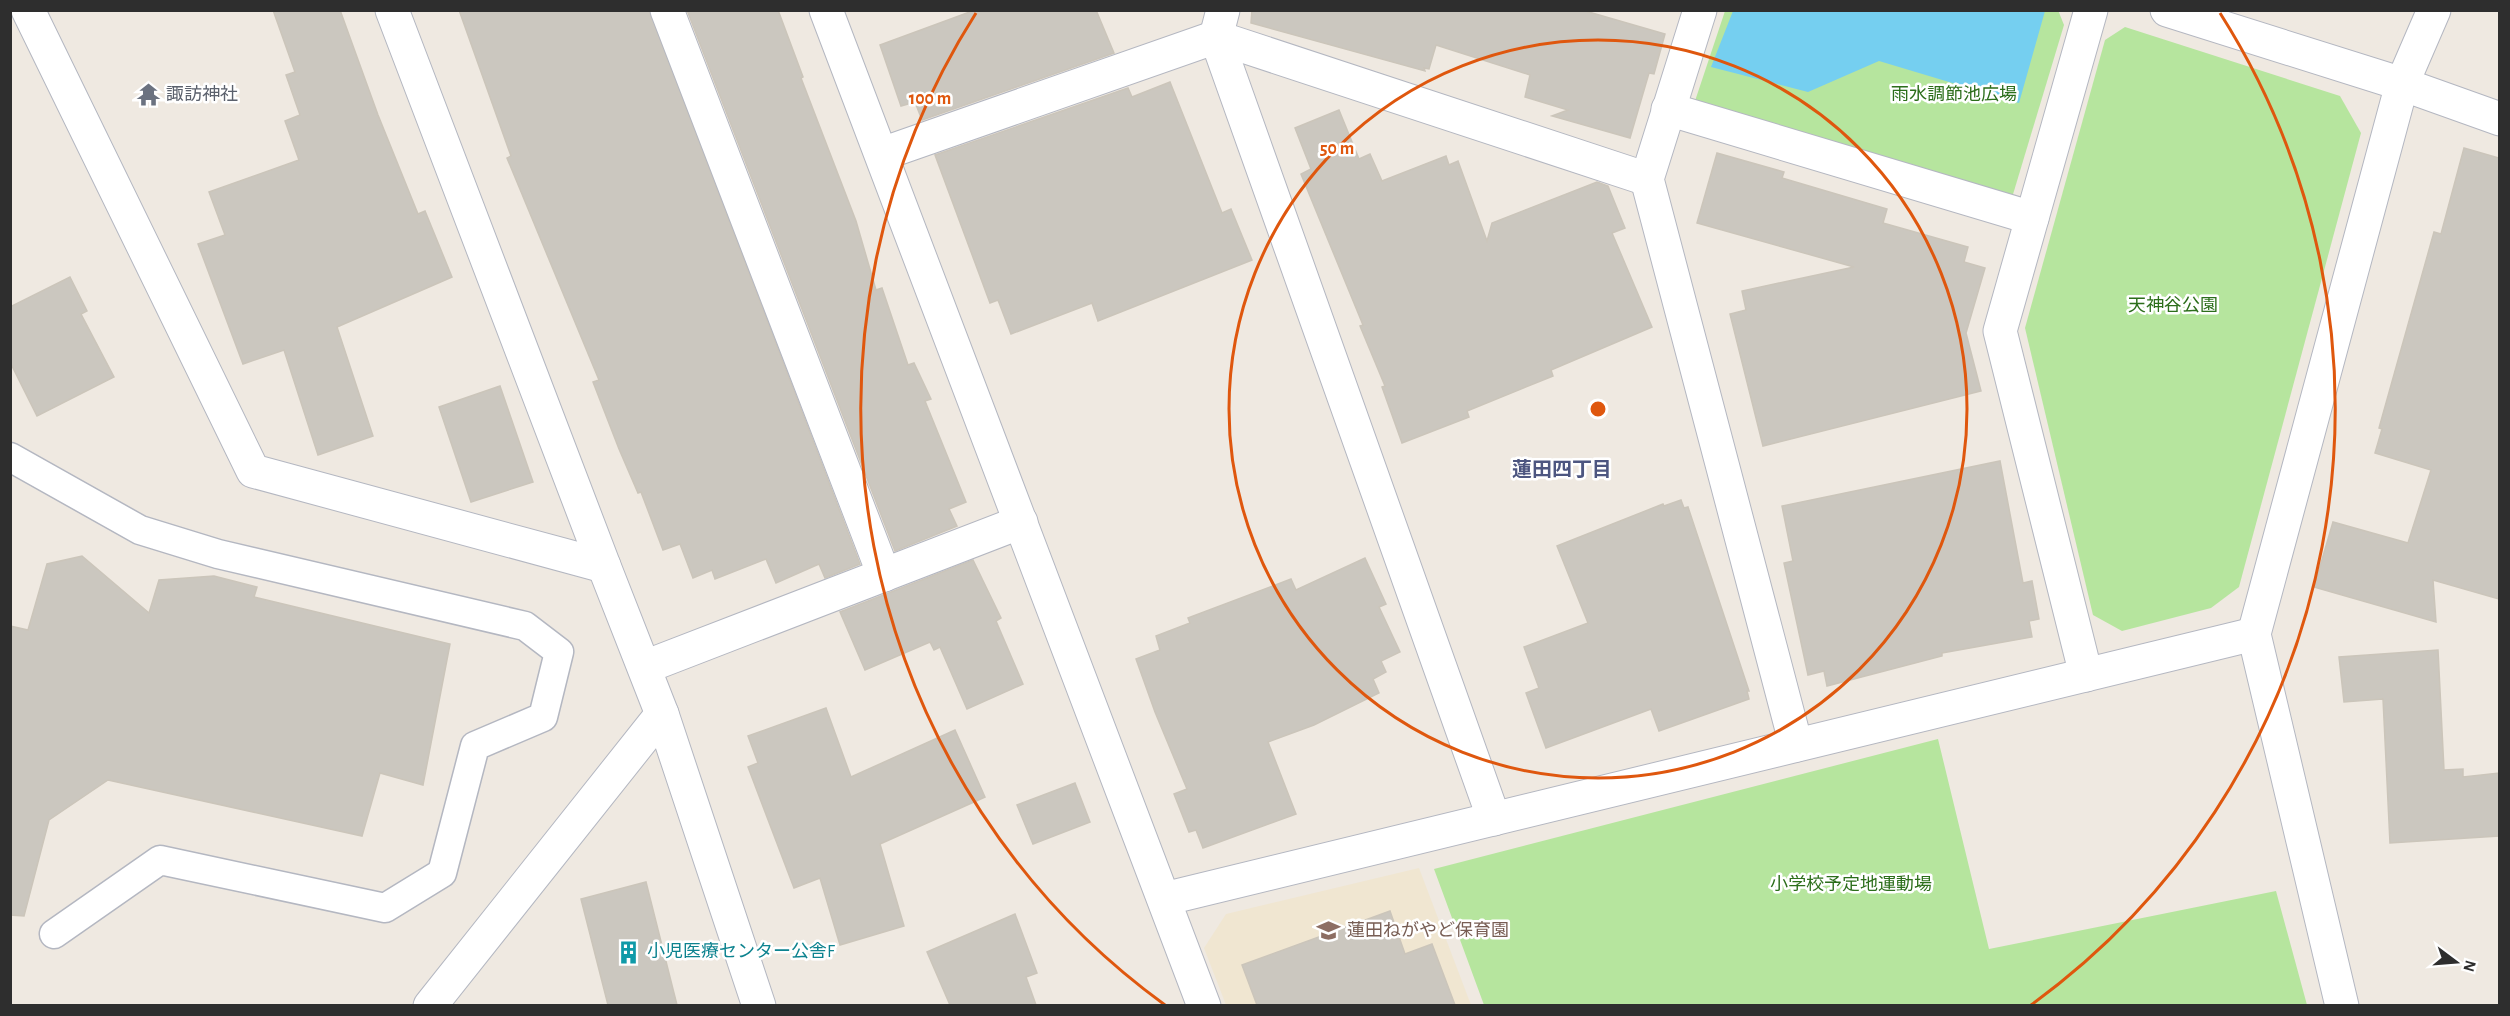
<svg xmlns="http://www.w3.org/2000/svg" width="2510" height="1016" viewBox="0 0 2510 1016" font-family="'Alegreya Sans','Noto Sans JP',sans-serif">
	<rect width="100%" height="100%" fill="#efe9e1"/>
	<polygon fill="#f0e6d1" points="1419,868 1471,1005 1226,1005 1204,948 1226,914"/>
	<g fill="#b6e59e">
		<polygon points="2058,10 2064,25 2011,201 1694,104 1725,11"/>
		<polygon points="2125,27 2340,96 2361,133 2239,587 2211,608 2122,631 2093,615 2025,328 2105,40"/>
		<polygon points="1938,739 1989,949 2276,891 2307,1005 1484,1005 1434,869"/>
	</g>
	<polygon fill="#75cff0" points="1733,11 2044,10 2045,11 2019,103 1879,61 1808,92 1711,67"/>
	<g fill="#cbc7bf" stroke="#cbc5ba" stroke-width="1.5">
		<polygon points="273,10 340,10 378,115 418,214 425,211 452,277 337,327 373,436 318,455 284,350 243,364 198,244 225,235 209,192 299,160 285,121 300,115 286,75 295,72"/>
		<polygon points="459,10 649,10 860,564 825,578 819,564 776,583 766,559 715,579 712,570 693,578 680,544 663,550 641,492 638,493 619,449 593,382 599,380 507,158 511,156"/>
		<polygon points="687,10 778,10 803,77 801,78 856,221 876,290 882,288 908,365 914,363 931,399 925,401 966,502 949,509 957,526 895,551"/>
		<polygon points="975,10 1096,10 1114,53 922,120 915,102 901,106 880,45"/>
		<polygon points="1252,10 1582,10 1665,34 1654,74 1649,73 1630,138 1552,116 1568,110 1525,97 1530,75 1436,45 1429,69 1424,68 1425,71 1251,23"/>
		<polygon points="1170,82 1222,213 1231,209 1252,260 1098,321 1092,303 1011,334 998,300 990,303 935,155 1128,88 1132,97"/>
		<polygon points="1339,110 1359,159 1370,154 1382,181 1446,156 1449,165 1458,161 1487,241 1492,223 1597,182 1608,186 1625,228 1612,233 1652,327 1551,370 1553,376 1467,411 1469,417 1402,443 1382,387 1385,386 1360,326 1363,325 1301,174 1311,169 1295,128"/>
		<polygon points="2464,148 2499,158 2499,599 2433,580 2436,622 2314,587 2333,522 2408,543 2431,470 2375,453 2382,429 2379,428 2434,232 2441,234"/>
		<polygon points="1717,153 1784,172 1782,178 1887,209 1883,223 1968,247 1964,262 1985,268 1966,333 1981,391 1763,446 1730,314 1746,310 1742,291 1854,267 1697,223"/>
		<polygon points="70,277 87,311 81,314 114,377 37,416 10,362 10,307"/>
		<polygon points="500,386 533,482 471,502 439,407"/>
		<polygon points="2000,461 2023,583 2032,581 2039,619 2029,621 2032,637 1942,653 1942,656 1827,686 1824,671 1808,675 1784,563 1793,561 1782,506"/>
		<polygon points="1681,500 1684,508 1688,507 1749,691 1747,691 1749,699 1659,731 1651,709 1546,748 1526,693 1539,688 1524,647 1588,623 1557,546 1663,504 1664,506"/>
		<polygon points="82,556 149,613 159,580 214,576 257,587 254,597 450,644 423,785 380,773 362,836 108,780 49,820 24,916 10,915 10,626 28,630 47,564"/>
		<polygon points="1365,558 1386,604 1379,607 1400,652 1381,661 1386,672 1373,679 1379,693 1314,725 1268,742 1296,814 1203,848 1196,830 1189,832 1174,794 1187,789 1155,712 1136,659 1160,650 1156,636 1190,623 1188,618 1291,579 1296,590"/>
		<polygon points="973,560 1001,618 996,621 1023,684 967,709 940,647 934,650 930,642 865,670 840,612"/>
		<polygon points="2438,650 2444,770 2463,769 2463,777 2499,773 2499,836 2390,843 2383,699 2344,702 2339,657"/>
		<polygon points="826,708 851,777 955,730 985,797 880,844 904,926 840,945 820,878 794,888 748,767 758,763 748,736"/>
		<polygon points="1075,783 1090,822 1033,844 1017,805"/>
		<polygon points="646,882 677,1005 608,1005 581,899"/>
		<polygon points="1390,911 1405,954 1432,944 1455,1005 1257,1005 1242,965"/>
		<polygon points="1015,914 1037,973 1026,977 1036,1005 950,1005 927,952"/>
	</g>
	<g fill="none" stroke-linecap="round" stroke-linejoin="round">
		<defs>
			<polyline id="lane" points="10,457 140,530 218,554 525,626 559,652 543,717 475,746 442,873 385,908 160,860 54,934"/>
			<g id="street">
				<polyline points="28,10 253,471 604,566"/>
				<polyline points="667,10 884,575"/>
				<polyline points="1223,10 1216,37 1494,819"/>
				<polyline points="1700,10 1647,179 1796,745"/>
				<polyline points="2167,10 2402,84 2500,119"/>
				<polyline points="1668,109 2032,218"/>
				<polyline points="882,154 1216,37 1647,179"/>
				<polyline points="645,667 1021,522"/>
				<polyline points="2086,675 2000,331 2091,10"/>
				<polyline points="1164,899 2254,634"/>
				<polyline points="430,1006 662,714"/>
				<polyline points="2342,1006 2254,634 2402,84 2434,10"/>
			</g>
			<g id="secondary">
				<polyline points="392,10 604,566 662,714 759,1006"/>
				<polyline points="826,10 1204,1006"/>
			</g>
		</defs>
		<use href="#lane" stroke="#b4b7c1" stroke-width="31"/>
		<use href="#street" stroke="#b4b7c1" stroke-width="35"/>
		<use href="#secondary" stroke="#b4b7c1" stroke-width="35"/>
		<use href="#lane" stroke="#fff" stroke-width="28"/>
		<use href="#street" stroke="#fff" stroke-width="33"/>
		<use href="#secondary" stroke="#fff" stroke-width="33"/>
	</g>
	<g fill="none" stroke="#df570e" stroke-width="3">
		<circle cx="1598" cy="409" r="369"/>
		<path d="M1165 1005A737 737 0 0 1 976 13M2220 13A737 737 0 0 1 2031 1005"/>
	</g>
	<defs>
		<symbol id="temple-bare" viewBox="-9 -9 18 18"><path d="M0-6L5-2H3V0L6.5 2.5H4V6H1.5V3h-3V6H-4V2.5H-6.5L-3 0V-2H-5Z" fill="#6b7280" stroke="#fff" stroke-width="2.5" paint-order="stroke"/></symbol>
		<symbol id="school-bare" viewBox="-9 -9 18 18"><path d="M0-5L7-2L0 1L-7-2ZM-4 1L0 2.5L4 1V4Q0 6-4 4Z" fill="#8d6e63" stroke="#fff" stroke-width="2.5" paint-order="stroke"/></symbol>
		<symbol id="building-bare" viewBox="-9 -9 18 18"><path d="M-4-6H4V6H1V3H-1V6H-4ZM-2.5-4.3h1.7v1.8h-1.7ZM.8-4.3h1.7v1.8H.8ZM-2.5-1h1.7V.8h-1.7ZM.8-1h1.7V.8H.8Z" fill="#0f9aa8" stroke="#fff" stroke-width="2.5" paint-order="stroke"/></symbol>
	</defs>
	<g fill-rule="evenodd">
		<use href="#temple-bare" x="132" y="78" width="33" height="33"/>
		<use href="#school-bare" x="1312" y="914" width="33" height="33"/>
		<use href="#building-bare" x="612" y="936" width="33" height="33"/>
	</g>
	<g text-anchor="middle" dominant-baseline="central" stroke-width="5" stroke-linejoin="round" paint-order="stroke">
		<g font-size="18" fill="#5b616d" stroke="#fff" text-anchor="start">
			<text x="166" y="95">諏訪神社</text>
		</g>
		<g font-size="18" fill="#2c6e1b" stroke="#fff">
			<text x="1954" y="95">雨水調節池広場</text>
			<text x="2173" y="306">天神谷公園</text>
			<text x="1851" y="885">小学校予定地運動場</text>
		</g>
		<g font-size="18" fill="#785e54" stroke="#fff" text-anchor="start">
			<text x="1347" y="931">蓮田ねがやど保育園</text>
		</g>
		<g font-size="18" fill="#0d838f" stroke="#fff" text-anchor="start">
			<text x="647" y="952">小児医療センター公舎F</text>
		</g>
		<g font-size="20" font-weight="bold" fill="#4d5680" stroke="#fff">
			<text x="1562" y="470">蓮田四丁目</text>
		</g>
	</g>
	<circle cx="1598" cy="409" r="9" fill="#df570e" stroke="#fff" stroke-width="3"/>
	<g font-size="18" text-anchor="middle" font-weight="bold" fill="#df570e" stroke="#fff" stroke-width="5" stroke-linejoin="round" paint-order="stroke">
		<text x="930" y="104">100 m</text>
		<text x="1337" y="154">50 m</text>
	</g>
	<rect width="2510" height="1016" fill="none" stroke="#2e2e2e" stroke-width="24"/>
	<g transform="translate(2456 962) rotate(106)" stroke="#ffffff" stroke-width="4.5" paint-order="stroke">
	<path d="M0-4.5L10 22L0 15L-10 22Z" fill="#2e2e2e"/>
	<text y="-9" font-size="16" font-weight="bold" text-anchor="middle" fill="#2e2e2e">N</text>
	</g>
</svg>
